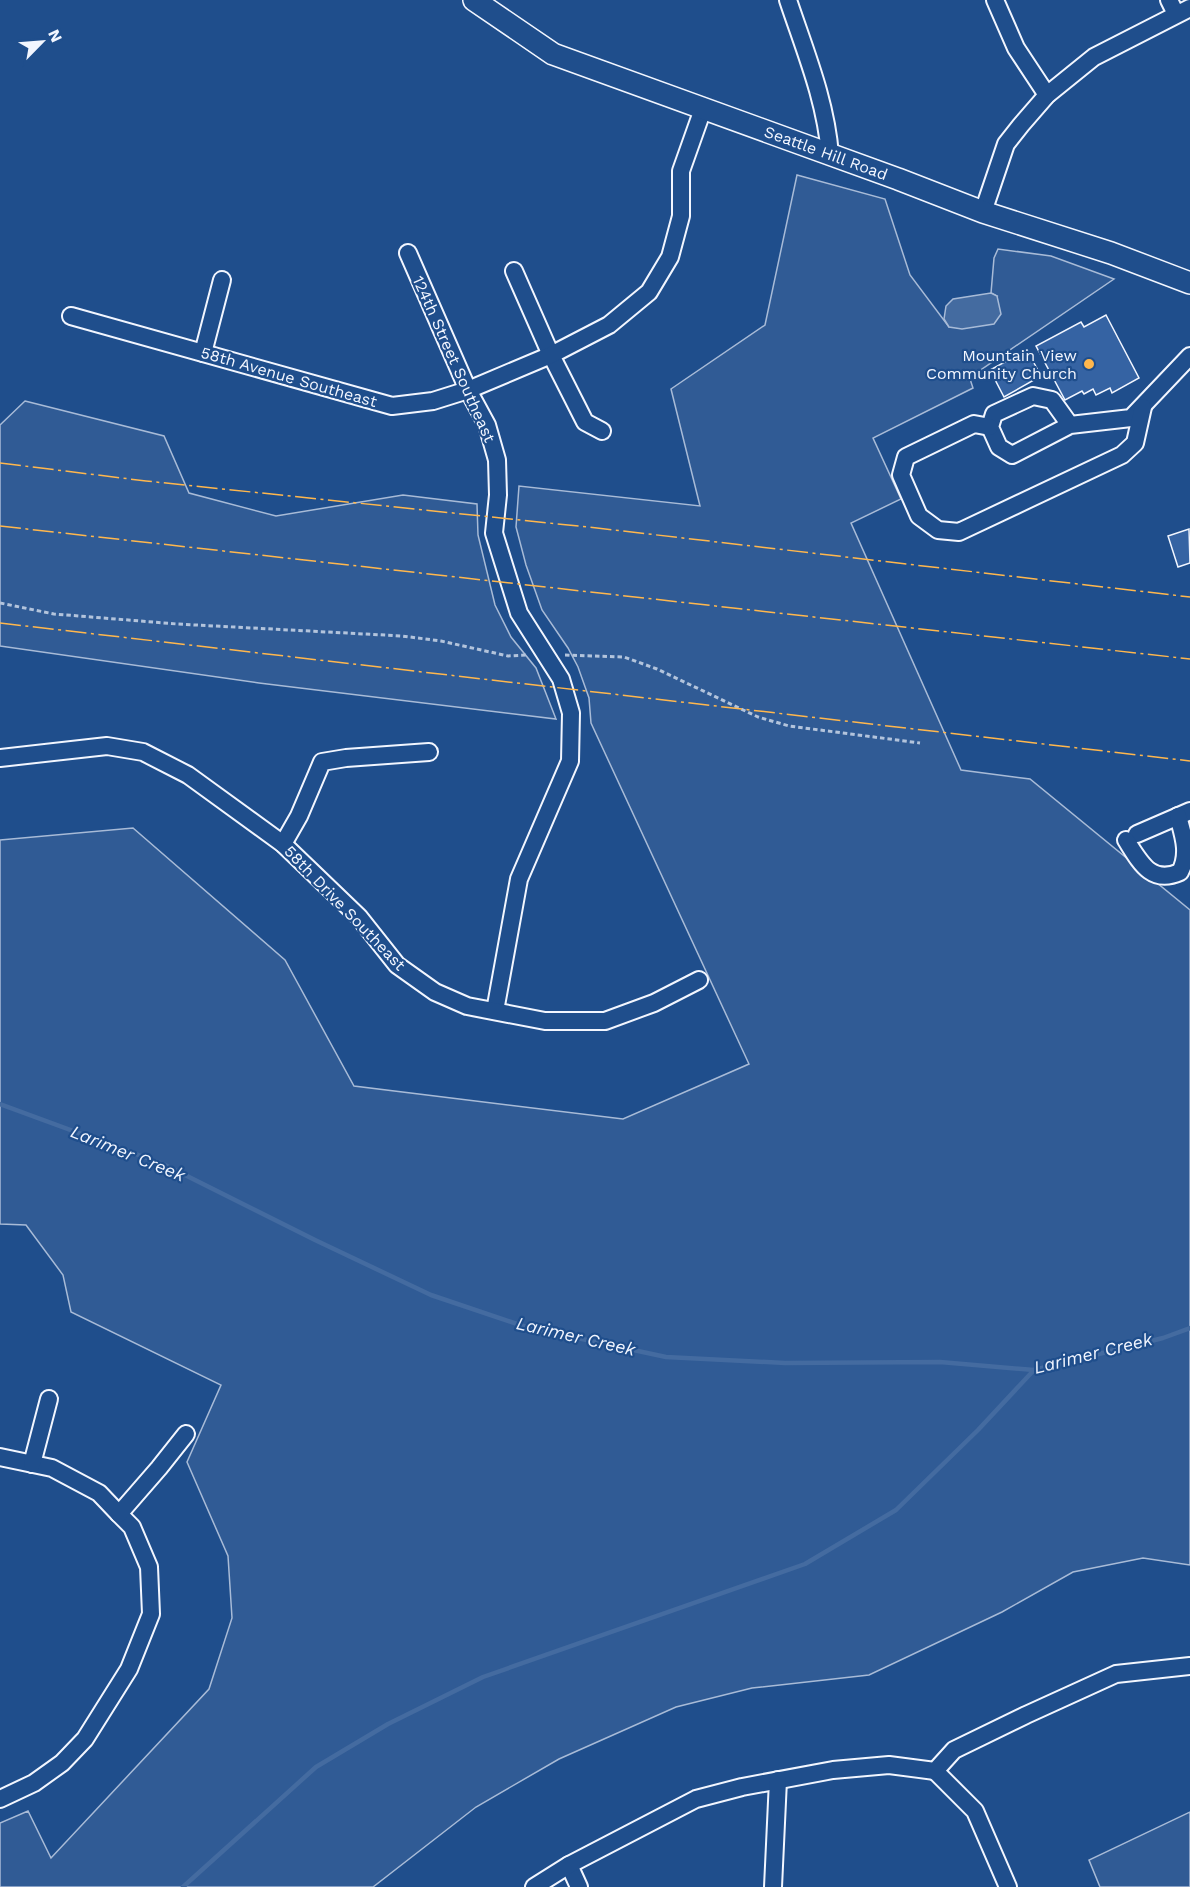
<svg xmlns="http://www.w3.org/2000/svg" width="1190" height="1887" viewBox="0 0 1190 1887" font-family="'Work Sans',sans-serif">
	<rect width="100%" height="100%" fill="#1f4e8c"/>
	<g fill="#305b95" stroke="#a8bbd7" stroke-width="1.5">
		<polygon points="797,175 885,199 910,275 949,327 997,296 991,293 994,258 998,249 1051,256 1114,279 979,371 969,376 973,388 873,438 901,499 851,523 961,770 1030,779 1190,910 1190,1565 1143,1558 1073,1572 1002,1612 869,1675 752,1688 676,1707 559,1759 476,1807 373,1887 0,1887 0,1823 28,1811 51,1858 209,1689 232,1618 228,1556 187,1462 221,1385 71,1312 63,1275 26,1225 0,1224 0,840 133,828 285,960 354,1086 623,1119 749,1064 591,723 589,698 578,667 568,648 542,610 526,565 516,527 519,486 700,506 671,389 765,325"/>
		<polygon points="25,401 164,436 189,493 276,516 403,495 477,504 478,535 495,605 511,637 536,668 556,719 259,683 0,646 0,425"/>
		<polygon points="1190,1812 1190,1887 1100,1887 1089,1860"/>
	</g>
	<polygon fill="#446ba0" stroke="#a8bbd7" stroke-width="1.5" points="991,293 997,296 1001,314 994,324 962,329 949,327 944,319 946,306 953,299"/>
	<g fill="none" stroke-linecap="round" stroke-linejoin="round">
		<g stroke="#446ba0" stroke-width="4.5">
			<polyline points="0,1104 163,1164 315,1240 431,1295 526,1327 666,1357 785,1363 940,1362 1034,1370 1163,1338 1190,1328"/>
			<polyline points="183,1887 316,1767 388,1724 483,1677 805,1564 896,1510 978,1430 1034,1370"/>
		</g>
	</g>
	<g fill="#3563a3" stroke="#f2f6ff" stroke-width="1.5">
		<polygon points="1106,315 1139,378 1112,393 1110,388 1096,395 1093,389 1084,394 1082,391 1065,400 1036,346 1081,322 1084,327"/>
		<polygon points="1027,350 1041,376 1004,397 990,370"/>
		<polygon points="1189,529 1190,563 1178,567 1168,536"/>
	</g>
	<g fill="none" stroke-linecap="round" stroke-linejoin="round">
		<defs>
			<g id="minor">
				<path d="M788,0C805,51 826,101 830,155"/>
				<polyline points="995,0 1016,48 1047,95"/>
				<polyline points="1169,0 1176,14"/>
				<polyline points="983,212 1006,144 1021,125 1047,95 1094,57 1190,8"/>
				<polyline points="408,253 468,390 487,425 497,460 498,495 494,533 519,613 561,679 571,713 570,761 519,879 495,1011"/>
				<polyline points="514,271 551,355 585,422 602,431"/>
				<polyline points="71,316 392,406 433,401 468,390 551,355 609,325 649,292 670,257 681,216 681,171 703,109"/>
				<polyline points="203,353 222,280"/>
				<polyline points="1070,425 1052,400 1033,396 994,414 990,427 999,447 1012,455 1070,425 1131,418 1190,356"/>
				<polyline points="990,427 974,424 906,457 901,475 919,516 938,530 959,532 1122,455 1135,443 1143,407"/>
				<polyline points="0,758 107,746 143,752 188,775 283,844 359,917 397,965 435,992 467,1006 545,1021 605,1021 654,1003 699,980"/>
				<polyline points="1137,834 1190,811"/>
				<path d="M1126,840C1140,862 1151,885 1180,872C1190,853 1183,835 1178,816"/>
				<polyline points="283,844 299,816 322,762 346,758 429,752"/>
				<polyline points="0,1457 52,1468 99,1493 119,1514 132,1527 149,1567 151,1614 129,1669 85,1739 62,1763 34,1783 0,1799"/>
				<polyline points="32,1464 49,1399"/>
				<polyline points="119,1514 159,1468 186,1434"/>
				<polyline points="935,1771 975,1811 1008,1887"/>
				<polyline points="569,1865 579,1887"/>
				<polyline points="534,1887 569,1865 696,1799 742,1787 833,1770 889,1765 935,1771 954,1750 1026,1715 1116,1674 1190,1666"/>
				<polyline points="773,1887 778,1780"/>
			</g>
			<polyline id="major" points="474,0 553,54 898,179 983,212 1111,253 1190,283"/>
		</defs>
		<use href="#minor" stroke="#f2f6ff" stroke-width="20"/>
		<use href="#major" stroke="#f2f6ff" stroke-width="24"/>
		<g stroke="#b3c4dc" stroke-width="3" stroke-dasharray="4.5 3" stroke-linecap="butt">
			<polyline points="0,603 54,614 177,624 402,636 441,641 508,656 528,655"/>
			<polyline points="565,655 624,657 657,669 758,717 789,726 920,743"/>
		</g>
		<use href="#minor" stroke="#1f4e8c" stroke-width="16"/>
		<use href="#major" stroke="#1f4e8c" stroke-width="21"/>
		<g stroke="#ffb74d" stroke-width="1.5" stroke-dasharray="21 4.5 3 4.5" stroke-linecap="butt">
			<polyline points="0,463 146,481 597,528 1190,597"/>
			<polyline points="0,526 1190,659"/>
			<polyline points="0,623 1190,761"/>
		</g>
	</g>
	<circle fill="#ffb74d" stroke="#1f4e8c" stroke-width="2" cx="1089" cy="364" r="6"/>
	<g text-anchor="middle" dominant-baseline="central" stroke-width="4.5" stroke-linejoin="round" paint-order="stroke">
		<g font-size="16" fill="#f2f6ff" stroke="#1f4e8c">
			<text transform="translate(826 153) rotate(20)">Seattle Hill Road</text>
			<text transform="translate(454 359) rotate(66)">124th Street Southeast</text>
			<text transform="translate(289 377) rotate(16)">58th Avenue Southeast</text>
			<text transform="translate(345 908) rotate(46)">58th Drive Southeast</text>
		</g>
		<g font-size="16" fill="#f2f6ff" stroke="#1f4e8c" text-anchor="end">
			<text x="1077" y="355">Mountain View<tspan x="1077" dy="18">Community Church</tspan></text>
		</g>
		<g font-size="18" font-style="italic" fill="#f2f6ff" stroke="#1f4e8c">
			<text transform="translate(128 1153) rotate(22)">Larimer Creek</text>
			<text transform="translate(576 1336) rotate(13)">Larimer Creek</text>
			<text transform="translate(1093 1353) rotate(-14)">Larimer Creek</text>
		</g>
	</g>
	<g transform="translate(42 42) rotate(65)" stroke="#1f4e8c" stroke-width="4.5" paint-order="stroke">
	<path d="M0-4.5L10 22L0 15L-10 22Z" fill="#f2f6ff"/>
	<text y="-9" font-size="16" font-weight="bold" text-anchor="middle" fill="#f2f6ff">N</text>
	</g>
</svg>
